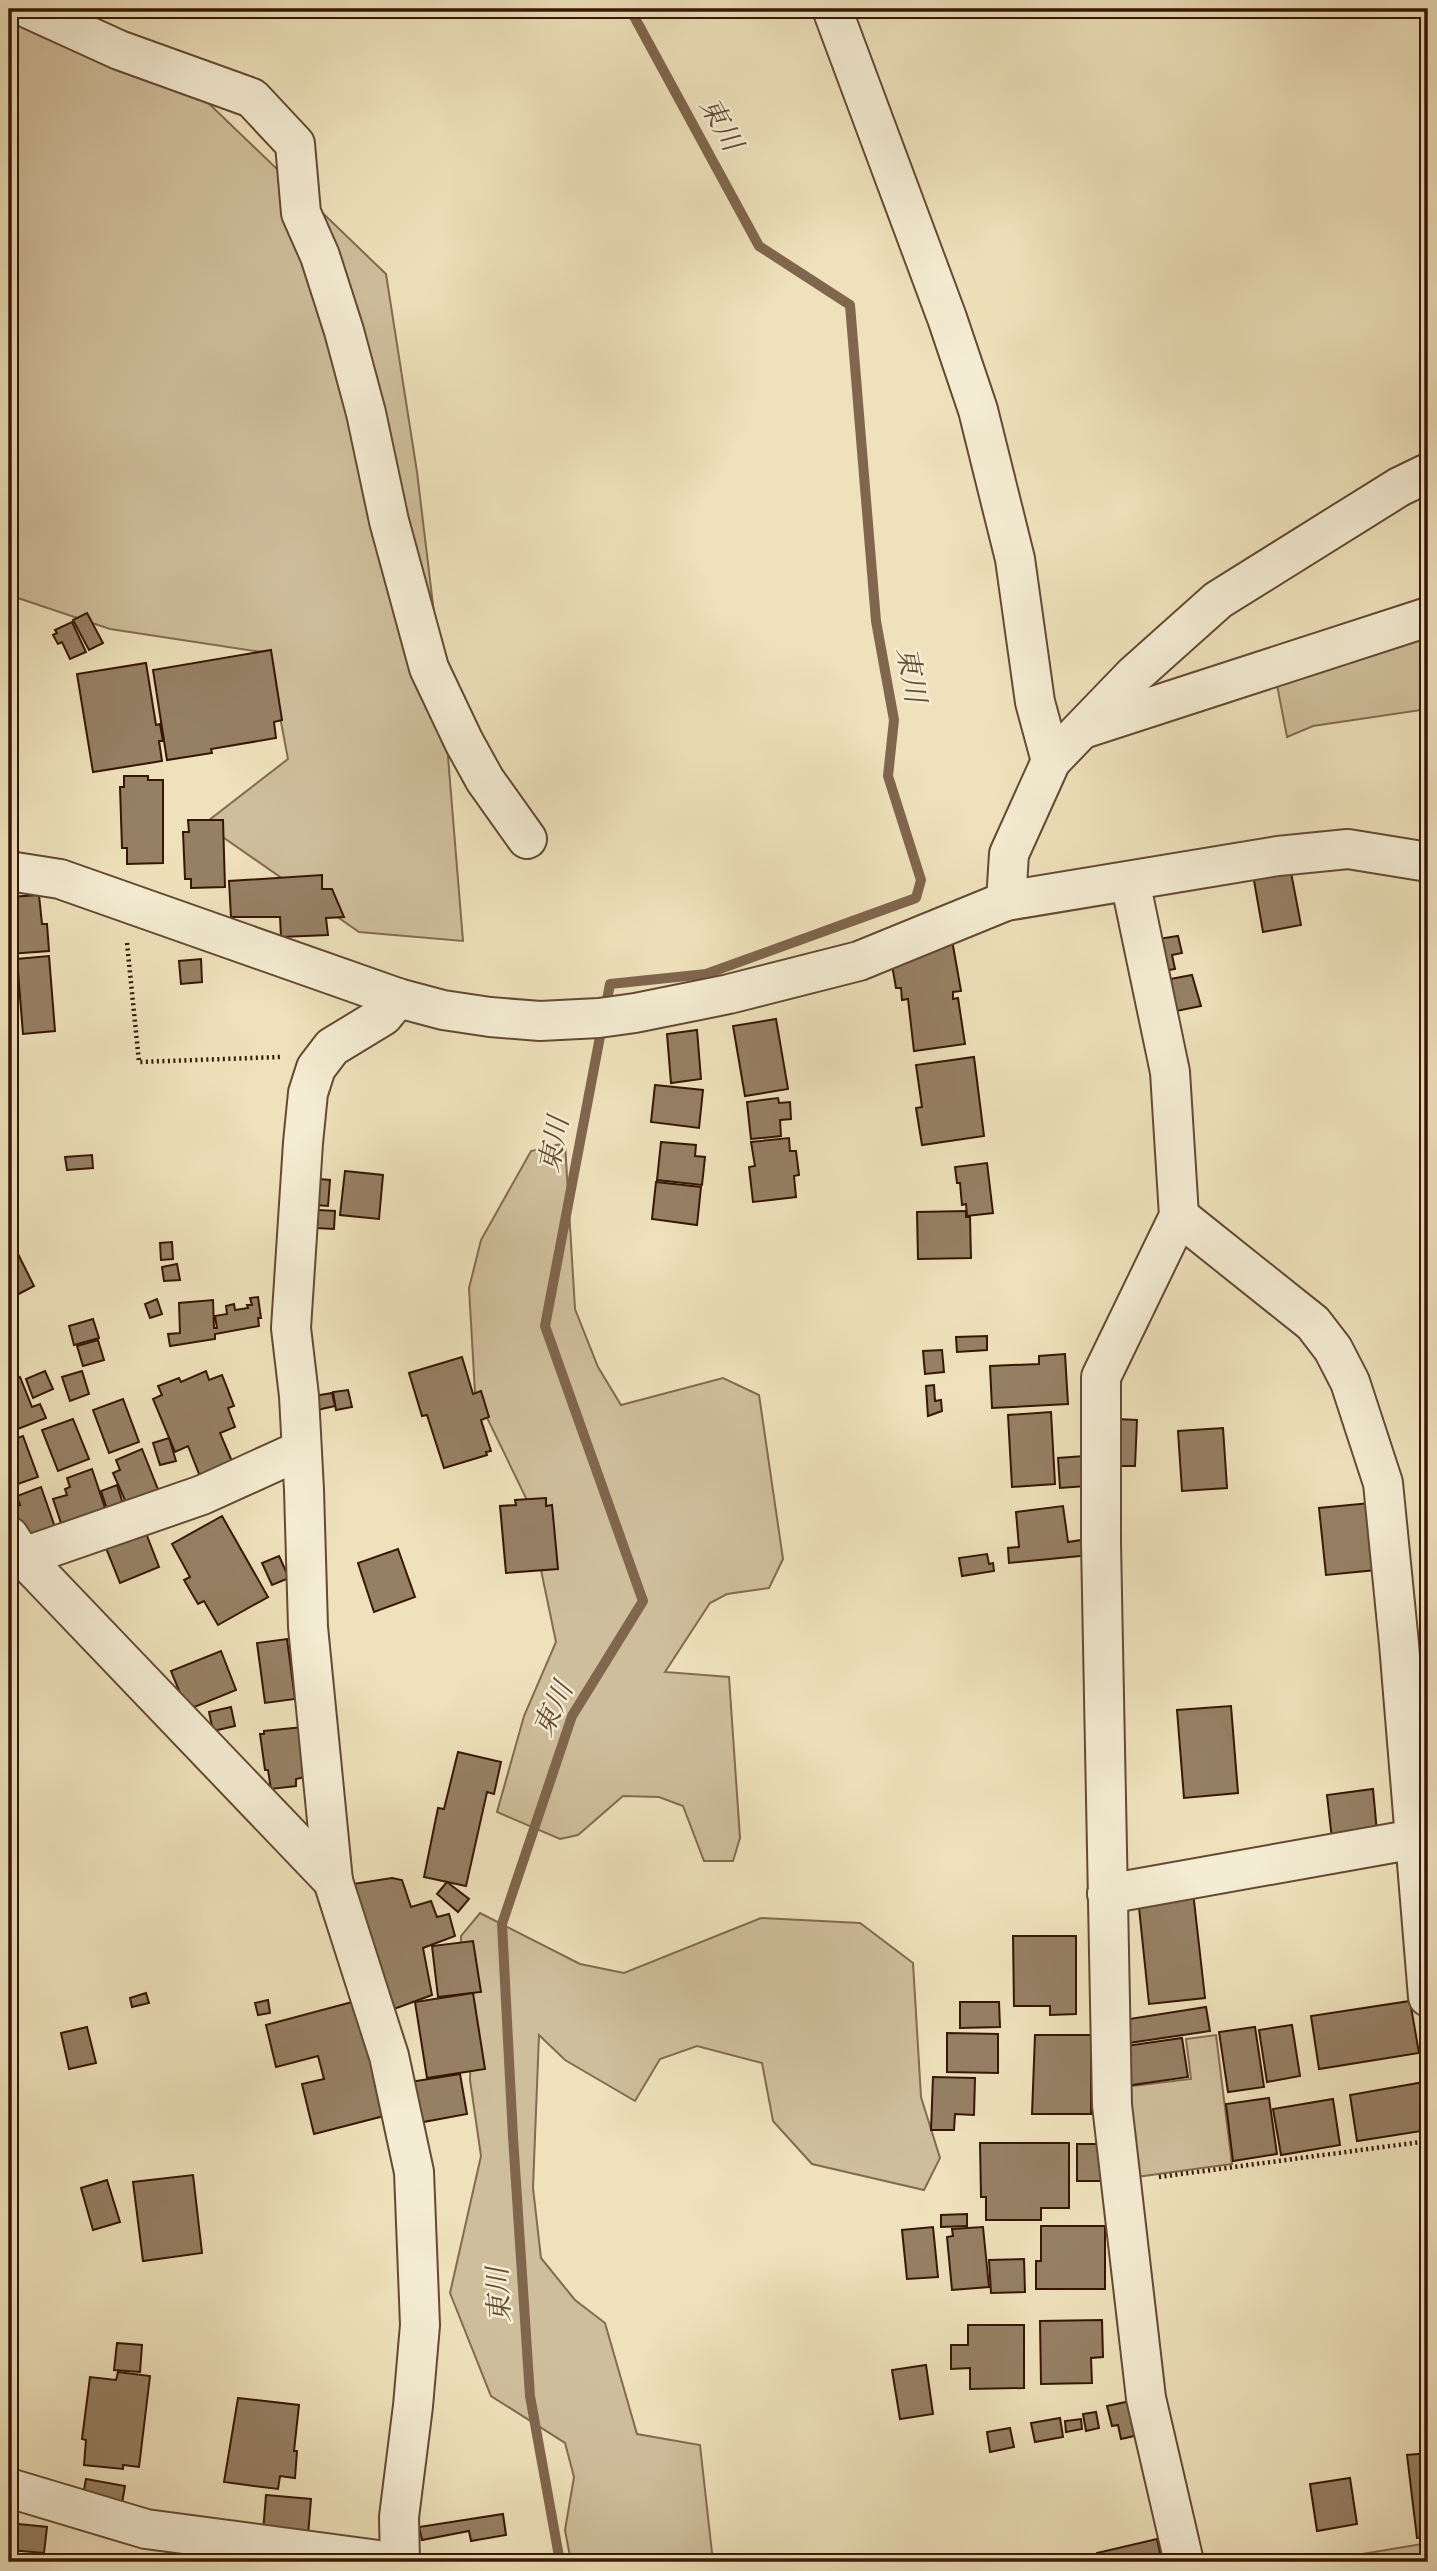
<svg xmlns="http://www.w3.org/2000/svg" width="1437" height="2571" viewBox="0 0 1437 2571" font-family="'Sorts Mill Goudy','Noto Serif JP',serif">
	<rect width="100%" height="100%" fill="#eee1bb"/>
	<filter id="stains"><feTurbulence type="fractalNoise" baseFrequency=".00286" numOctaves="4"/><feColorMatrix values="0 0 0 0 .2 0 0 0 0 .09 0 0 0 0 .02 0 0 0 .5 -.17"/></filter>
	<radialGradient id="worn" r=".72"><stop offset=".6" stop-color="#630" stop-opacity="0"/><stop offset="1" stop-color="#630" stop-opacity=".3"/></radialGradient>
	<g fill="#cfbe9c" stroke="#836a50" stroke-width="2">
		<polygon points="9,16 199,94 386,274 417,472 441,671 463,941 359,932 204,824 288,759 268,653 110,629 9,595"/>
		<polygon points="1428,603 1428,709 1313,726 1287,737 1273,664"/>
		<polygon points="565,1143 575,1309 598,1367 621,1405 723,1378 759,1395 783,1559 769,1588 727,1594 710,1603 665,1672 729,1677 740,1838 733,1861 704,1861 683,1806 659,1797 623,1796 578,1835 560,1839 497,1812 524,1716 556,1642 526,1498 475,1393 469,1288 481,1240 531,1151"/>
		<polygon points="480,1913 580,1964 624,1973 761,1918 860,1923 913,1963 921,2097 940,2158 924,2190 812,2164 773,2121 762,2063 697,2046 660,2059 635,2101 565,2060 539,2035 533,2188 541,2258 575,2300 605,2323 637,2434 700,2445 713,2562 571,2562 565,2530 574,2477 565,2443 491,2396 450,2293 481,2156 470,2080 471,2035 461,1972 461,1936"/>
		<polygon points="1216,2035 1232,2164 1136,2177 1124,2087 1191,2079 1186,2039"/>
		<polygon points="1428,2543 1428,2562 1345,2562 1344,2557"/>
	</g>
	<g fill="none" stroke-linecap="round" stroke-linejoin="round">
		<polyline stroke="#80664d" stroke-width="10" points="560,2562 530,2396 513,2137 502,1924 572,1716 643,1601 545,1326 610,984 706,974 916,898 921,880 888,776 894,720 876,621 850,305 759,246 630,9"/>
	</g>
	<g fill="#968064" stroke="#371605" stroke-width="2">
		<polygon points="87,613 103,643 89,650 73,620"/>
		<polygon points="72,622 86,652 70,659 62,642 58,644 53,635 57,633 55,630"/>
		<polygon points="271,650 282,720 274,722 276,738 211,749 212,753 167,760 153,670"/>
		<polygon points="146,663 156,725 160,724 163,741 159,741 162,761 93,772 77,674"/>
		<polygon points="124,776 148,776 148,780 163,780 163,863 127,864 127,848 122,848 120,787 124,787"/>
		<polygon points="188,820 223,820 225,887 191,888 191,879 185,879 183,832 189,832"/>
		<polygon points="1289,862 1301,925 1263,932 1252,869"/>
		<polygon points="322,875 322,889 332,889 344,917 326,918 328,935 281,937 280,917 231,917 229,881"/>
		<polygon points="39,895 42,924 47,924 49,951 9,954 9,897"/>
		<polygon points="1178,936 1182,953 1172,955 1175,969 1163,971 1158,939"/>
		<polygon points="952,940 961,991 953,992 953,999 958,998 965,1044 914,1051 908,999 902,1000 901,988 896,988 892,965"/>
		<polygon points="49,956 55,1031 23,1034 17,959"/>
		<polygon points="201,959 202,982 181,984 179,961"/>
		<polygon points="1192,975 1201,1006 1171,1012 1165,980"/>
		<polygon points="776,1019 788,1089 745,1096 733,1026"/>
		<polygon points="697,1030 701,1079 671,1083 667,1034"/>
		<polygon points="974,1057 984,1136 922,1145 916,1108 922,1107 916,1065"/>
		<polygon points="655,1085 703,1090 699,1128 651,1122"/>
		<polygon points="778,1098 779,1103 790,1102 791,1119 780,1120 781,1136 751,1139 747,1102"/>
		<polygon points="789,1138 790,1151 796,1151 799,1175 794,1176 796,1197 753,1202 749,1167 755,1166 751,1142"/>
		<polygon points="661,1142 696,1145 695,1156 705,1157 702,1185 657,1180"/>
		<polygon points="92,1155 93,1168 67,1170 65,1157"/>
		<polygon points="987,1163 993,1213 967,1216 966,1204 962,1205 960,1183 957,1183 955,1167"/>
		<polygon points="345,1171 383,1175 379,1219 340,1215"/>
		<polygon points="319,1179 330,1180 328,1206 316,1205"/>
		<polygon points="656,1182 701,1187 697,1225 652,1219"/>
		<polygon points="318,1210 335,1211 334,1229 316,1228"/>
		<polygon points="966,1211 966,1217 970,1217 971,1258 918,1259 917,1212"/>
		<polygon points="12,1242 34,1286 9,1299 9,1244"/>
		<polygon points="172,1242 173,1259 161,1260 160,1243"/>
		<polygon points="177,1264 180,1280 164,1281 162,1267"/>
		<polygon points="258,1297 261,1318 258,1318 259,1326 215,1334 215,1339 170,1346 168,1334 180,1333 179,1303 213,1300 214,1328 217,1328 215,1316 227,1314 226,1306 234,1304 235,1310 248,1308 247,1305 252,1305 250,1298"/>
		<polygon points="157,1299 162,1314 150,1318 145,1304"/>
		<polygon points="93,1319 99,1338 74,1345 69,1326"/>
		<polygon points="987,1336 987,1350 957,1352 956,1337"/>
		<polygon points="98,1340 104,1360 83,1366 77,1346"/>
		<polygon points="942,1350 944,1372 925,1374 923,1351"/>
		<polygon points="1065,1354 1068,1404 992,1408 990,1366 1039,1364 1039,1356"/>
		<polygon points="462,1357 473,1394 481,1391 489,1417 481,1420 491,1451 486,1452 487,1455 444,1468 427,1415 422,1416 409,1373"/>
		<polygon points="45,1371 53,1389 33,1398 26,1379"/>
		<polygon points="82,1371 89,1394 70,1401 62,1377"/>
		<polygon points="206,1371 209,1380 222,1375 234,1406 228,1408 235,1427 220,1433 234,1466 201,1479 188,1446 175,1452 153,1399 162,1395 158,1386 179,1378 181,1382"/>
		<polygon points="20,1377 32,1407 40,1404 46,1418 10,1432 9,1381"/>
		<polygon points="934,1385 935,1401 941,1400 942,1411 928,1416 926,1386"/>
		<polygon points="348,1390 352,1407 336,1410 333,1392"/>
		<polygon points="332,1393 335,1406 317,1410 314,1396"/>
		<polygon points="123,1399 139,1442 109,1453 93,1410"/>
		<polygon points="1051,1412 1055,1484 1012,1487 1008,1415"/>
		<polygon points="73,1419 89,1459 58,1471 42,1430"/>
		<polygon points="1117,1419 1137,1420 1135,1466 1115,1466"/>
		<polygon points="1223,1428 1227,1488 1182,1491 1178,1431"/>
		<polygon points="23,1436 38,1477 9,1487 9,1441"/>
		<polygon points="169,1438 176,1461 160,1465 153,1443"/>
		<polygon points="142,1449 159,1492 127,1505 113,1473 120,1470 116,1460"/>
		<polygon points="1084,1456 1086,1486 1060,1488 1058,1458"/>
		<polygon points="92,1469 106,1511 62,1526 53,1499 67,1495 65,1489 70,1487 67,1478"/>
		<polygon points="117,1485 123,1504 107,1509 101,1491"/>
		<polygon points="41,1487 56,1530 26,1541 13,1507 20,1505 17,1496"/>
		<polygon points="546,1498 546,1506 552,1505 558,1569 506,1573 500,1506 516,1505 515,1500"/>
		<polygon points="1370,1503 1376,1570 1326,1575 1319,1508"/>
		<polygon points="1063,1506 1068,1542 1088,1539 1090,1555 1009,1563 1008,1548 1019,1547 1016,1512"/>
		<polygon points="222,1516 268,1597 218,1625 204,1601 198,1604 184,1580 190,1577 172,1544"/>
		<polygon points="146,1533 159,1567 120,1583 106,1548"/>
		<polygon points="398,1549 415,1597 374,1612 358,1563"/>
		<polygon points="987,1554 989,1564 993,1563 994,1571 962,1576 959,1558"/>
		<polygon points="279,1556 289,1578 272,1585 262,1563"/>
		<polygon points="287,1639 295,1699 265,1703 257,1643"/>
		<polygon points="221,1651 236,1690 187,1710 171,1671"/>
		<polygon points="1231,1706 1238,1793 1184,1798 1177,1710"/>
		<polygon points="231,1707 235,1726 213,1731 209,1712"/>
		<polygon points="303,1727 305,1777 296,1779 296,1786 271,1789 268,1770 265,1770 260,1734 264,1734 264,1731"/>
		<polygon points="458,1752 501,1762 494,1794 487,1792 466,1886 424,1877 438,1808 444,1809"/>
		<polygon points="1373,1789 1378,1843 1333,1848 1327,1795"/>
		<polygon points="392,1878 402,1880 411,1907 431,1901 437,1917 449,1914 455,1936 423,1948 432,1995 394,2009 353,1884"/>
		<polygon points="447,1882 469,1899 458,1912 437,1894"/>
		<polygon points="1193,1892 1205,1998 1149,2004 1138,1898"/>
		<polygon points="1013,1936 1076,1936 1076,2014 1050,2015 1050,2006 1014,2006"/>
		<polygon points="473,1941 481,1992 438,1997 432,1946"/>
		<polygon points="146,1993 149,2003 132,2007 130,1998"/>
		<polygon points="473,1993 485,2069 427,2078 415,2002"/>
		<polygon points="268,2000 270,2013 258,2015 255,2003"/>
		<polygon points="356,2001 388,2115 314,2134 302,2084 324,2079 318,2056 276,2067 266,2025"/>
		<polygon points="1410,2001 1419,2053 1319,2069 1311,2016"/>
		<polygon points="960,2002 999,2002 1000,2027 960,2028"/>
		<polygon points="1206,2007 1210,2031 1122,2044 1123,2020"/>
		<polygon points="1292,2025 1300,2076 1267,2082 1259,2030"/>
		<polygon points="87,2027 96,2063 69,2069 61,2033"/>
		<polygon points="1255,2027 1264,2087 1228,2092 1219,2032"/>
		<polygon points="947,2033 998,2034 998,2073 947,2072"/>
		<polygon points="1035,2035 1091,2035 1091,2114 1032,2114"/>
		<polygon points="1182,2038 1188,2077 1125,2086 1119,2047"/>
		<polygon points="460,2074 467,2114 418,2123 410,2082"/>
		<polygon points="933,2077 975,2078 974,2115 955,2114 954,2130 931,2130"/>
		<polygon points="1424,2082 1428,2108 1428,2130 1357,2141 1350,2095"/>
		<polygon points="1269,2098 1277,2154 1233,2161 1226,2104"/>
		<polygon points="1333,2099 1340,2145 1281,2155 1273,2109"/>
		<polygon points="980,2143 1069,2143 1069,2208 1041,2208 1041,2220 986,2220 986,2197 981,2197"/>
		<polygon points="1077,2144 1106,2144 1107,2181 1077,2181"/>
		<polygon points="193,2175 202,2253 143,2261 133,2182"/>
		<polygon points="107,2180 120,2222 93,2230 81,2188"/>
		<polygon points="967,2214 967,2226 941,2227 941,2215"/>
		<polygon points="1041,2226 1105,2226 1105,2289 1036,2289 1036,2261 1041,2261"/>
		<polygon points="933,2227 938,2277 907,2279 902,2230"/>
		<polygon points="983,2227 989,2287 952,2290 947,2237 953,2236 952,2229"/>
		<polygon points="1024,2259 1025,2292 991,2293 989,2260"/>
		<polygon points="1102,2320 1103,2357 1091,2358 1092,2383 1041,2384 1040,2321"/>
		<polygon points="968,2325 1024,2325 1024,2388 970,2389 970,2368 951,2369 951,2345 968,2345"/>
		<polygon points="117,2343 142,2345 140,2372 114,2370"/>
		<polygon points="926,2365 933,2414 900,2419 892,2370"/>
		<polygon points="118,2372 150,2376 139,2467 123,2465 123,2469 84,2465 86,2440 82,2439 90,2377 116,2380"/>
		<polygon points="238,2398 299,2405 294,2451 297,2451 295,2478 280,2476 278,2489 224,2482"/>
		<polygon points="1135,2400 1143,2434 1121,2439 1118,2425 1112,2426 1107,2406"/>
		<polygon points="1096,2412 1099,2428 1086,2431 1083,2414"/>
		<polygon points="1060,2418 1063,2437 1035,2442 1031,2423"/>
		<polygon points="1081,2419 1082,2429 1066,2432 1065,2421"/>
		<polygon points="1010,2428 1014,2447 990,2452 987,2432"/>
		<polygon points="1428,2453 1428,2537 1417,2538 1407,2455"/>
		<polygon points="1350,2478 1357,2524 1317,2531 1310,2484"/>
		<polygon points="86,2479 125,2486 121,2509 82,2501"/>
		<polygon points="266,2495 311,2499 308,2535 263,2532"/>
		<polygon points="503,2514 506,2535 471,2541 469,2531 422,2540 419,2527"/>
		<polygon points="9,2523 47,2527 44,2553 9,2550"/>
		<polygon points="1157,2539 1162,2562 1099,2562 1097,2553"/>
		<polygon points="211,2555 265,2562 202,2562 201,2558 211,2559"/>
	</g>
	<g fill="none" stroke-linecap="round" stroke-linejoin="round">
		<defs>
			<g id="minor">
				<polyline points="29,9 119,50 252,98 295,144 301,213 320,256 344,331 366,413 389,521 429,668 464,742 485,780 527,839"/>
				<polyline points="832,9 947,318 978,410 1015,559 1035,702 1051,761"/>
				<polyline points="1086,728 1428,617"/>
				<polyline points="9,871 60,879 398,998 443,1010 490,1017 540,1021 599,1018 635,1013 729,994 859,961 1006,901 1278,856 1348,849 1428,862"/>
				<polyline points="1130,881 1170,1072 1179,1216 1101,1377 1101,1543 1112,2105 1146,2398 1184,2562"/>
				<polyline points="1006,901 1009,854 1051,761 1133,676 1218,600 1399,487 1428,473"/>
				<polyline points="1179,1216 1313,1323 1333,1349 1350,1382 1383,1483 1399,1644 1428,1997"/>
				<polyline points="9,1536 23,1557 333,1881 389,2056 414,2172 420,2325 413,2406 399,2517 400,2562"/>
				<polyline points="9,1562 202,1495 301,1450"/>
				<polyline points="333,1881 308,1627 304,1490 299,1396 291,1328 303,1143 308,1093 316,1068 332,1047 383,1016 398,998"/>
				<polyline points="1107,1894 1415,1839"/>
				<polyline points="9,2488 146,2529 393,2562"/>
			</g>
		</defs>
		<use href="#minor" stroke="#654932" stroke-width="42"/>
		<g stroke="#371605" stroke-width="4.5" stroke-dasharray="2 3.5" stroke-linecap="butt">
			<polyline points="127,943 139,1062 280,1057"/>
			<polyline points="1159,2177 1428,2141"/>
		</g>
		<use href="#minor" stroke="#f4ecd3" stroke-width="38"/>
	</g>
	<g text-anchor="middle" dominant-baseline="central" stroke-width="5" stroke-linejoin="round" paint-order="stroke">
		<g font-size="28" font-style="italic" fill="#674c35" stroke="#f4ecd3">
			<text transform="translate(719 125) rotate(61)">東川</text>
			<text transform="translate(909 675) rotate(80)">東川</text>
			<text transform="translate(556 1145) rotate(-79)">東川</text>
			<text transform="translate(555 1710) rotate(-65)">東川</text>
			<text transform="translate(501 2295) rotate(-93)">東川</text>
		</g>
	</g>
	<rect width="1437" height="2571" fill="none" stroke="#eee1bb" stroke-width="35"/>
	<rect x="10" y="10" width="1416" height="2550" fill="none" stroke="#371605" stroke-width="3.5"/>
	<rect x="18" y="18" width="1402" height="2536" fill="none" stroke="#371605" stroke-width="2"/>
	<rect width="100%" height="100%" filter="url(#stains)"/>
	<rect width="100%" height="100%" fill="url(#worn)"/>
</svg>
